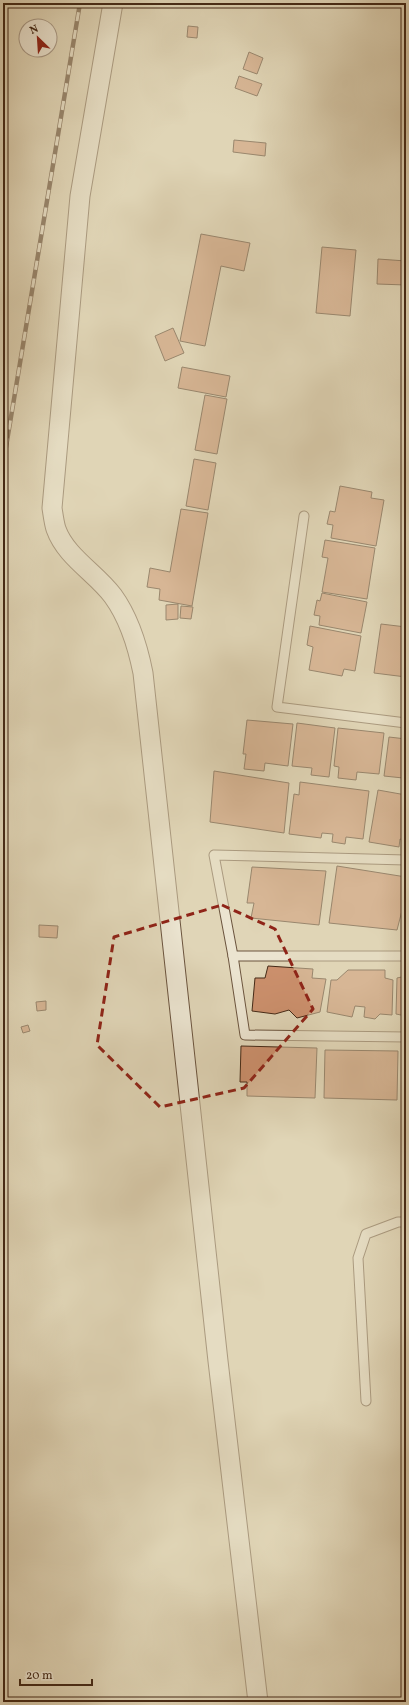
<svg xmlns="http://www.w3.org/2000/svg" width="409" height="1705" viewBox="0 0 409 1705" font-family="Vollkorn,serif">
	<rect width="100%" height="100%" fill="#e0d5b7"/>
	<filter id="stains"><feTurbulence type="fractalNoise" baseFrequency=".005" numOctaves="4"/><feColorMatrix values="0 0 0 0 .2 0 0 0 0 .09 0 0 0 0 .02 0 0 0 .5 -.17"/></filter>
	<radialGradient id="worn" r=".72"><stop offset=".6" stop-color="#630" stop-opacity="0"/><stop offset="1" stop-color="#630" stop-opacity=".3"/></radialGradient>
	<g fill="#cc906d" stroke="#442916">
		<polygon points="188,26 198,27 197,38 187,37"/>
		<polygon points="249,52 263,58 257,74 243,69"/>
		<polygon points="239,76 262,84 257,96 235,88"/>
		<polygon points="234,140 266,143 265,156 233,152"/>
		<polygon points="201,234 250,243 244,271 221,266 205,346 180,341"/>
		<polygon points="322,247 356,250 350,316 316,313"/>
		<polygon points="378,259 406,261 406,285 377,284"/>
		<polygon points="173,328 184,353 165,361 155,336"/>
		<polygon points="182,367 230,376 226,397 178,388"/>
		<polygon points="205,395 227,399 217,454 195,450"/>
		<polygon points="194,459 216,463 208,510 186,506"/>
		<polygon points="340,486 372,492 371,498 384,500 376,546 331,538 333,525 327,524 330,511 335,512"/>
		<polygon points="181,509 208,513 192,606 159,600 160,589 147,587 150,568 170,572"/>
		<polygon points="325,540 375,548 367,599 322,592 328,558 322,557"/>
		<polygon points="322,593 367,602 361,633 319,625 320,616 314,615 317,600 320,601"/>
		<polygon points="178,604 178,619 166,620 166,605"/>
		<polygon points="181,606 193,607 191,619 180,618"/>
		<polygon points="381,624 406,627 406,677 374,673"/>
		<polygon points="310,626 361,636 355,671 344,669 342,676 309,670 313,647 307,645"/>
		<polygon points="247,720 293,724 288,766 265,763 264,771 244,769 246,754 243,754"/>
		<polygon points="297,723 335,728 329,777 311,775 312,768 292,766"/>
		<polygon points="338,728 384,733 379,774 357,772 356,780 338,778 339,767 334,766"/>
		<polygon points="389,737 406,739 406,784 403,784 403,778 384,776"/>
		<polygon points="214,771 289,783 284,833 210,822"/>
		<polygon points="300,782 369,791 363,839 346,837 345,844 332,842 333,834 322,833 321,838 289,834 294,794 299,795"/>
		<polygon points="378,790 406,795 406,841 400,839 399,847 369,842"/>
		<polygon points="337,866 406,877 406,895 397,930 329,923"/>
		<polygon points="252,867 326,871 319,925 251,918 254,903 247,903"/>
		<polygon points="39,925 58,926 57,938 39,937"/>
		<polygon points="268,966 313,969 312,978 326,979 320,1012 297,1018 289,1010 275,1014 252,1011 255,978 265,978"/>
		<polygon points="348,970 385,970 385,978 393,980 392,1015 380,1014 375,1019 364,1017 365,1007 355,1006 352,1017 327,1012 331,980 337,980"/>
		<polygon points="406,976 406,1016 396,1014 397,978"/>
		<polygon points="46,1001 46,1010 37,1011 36,1002"/>
		<polygon points="28,1025 30,1031 23,1033 21,1027"/>
		<polygon points="241,1046 317,1048 315,1098 247,1096 247,1082 240,1082"/>
		<polygon points="325,1050 398,1051 397,1100 324,1098"/>
	</g>
	<g fill="none" stroke-linecap="round" stroke-linejoin="round">
		<defs>
			<g id="lane">
				<polyline points="304,516 277,707 406,723"/>
				<polyline points="233,956 214,855 406,860"/>
				<polyline points="406,956 233,956 245,1035 406,1037"/>
				<polyline points="366,1401 358,1258 366,1234 398,1222 406,1222"/>
			</g>
			<path id="street" d="M113,3L80,196L52,508C53,514 54,523 56,529C66,557 96,573 113,596C129,618 138,648 143,673L218,1361L258,1702"/>
		</defs>
		<use href="#lane" stroke="#6b543e" stroke-width="11"/>
		<use href="#street" stroke="#6b543e" stroke-width="21"/>
		<use href="#lane" stroke="#ebe4d0" stroke-width="9"/>
		<use href="#street" stroke="#ebe4d0" stroke-width="19"/>
		<defs>
			<polyline id="rail" points="3,465 80,3"/>
		</defs>
		<use href="#rail" stroke="#442916" stroke-width="4.5"/>
		<use href="#rail" stroke="#ebe4d0" stroke-width="3" stroke-dasharray="9" stroke-linecap="butt"/>
	</g>
	<path d="M0 0H409V1705H0ZM222,905L275,929L313,1009L244,1088L160,1107L97,1045L114,937Z" fill="#e0d5b7" fill-opacity=".55" fill-rule="evenodd"/>
	<path fill="none" stroke="#8f2418" stroke-width="3" stroke-dasharray="8 5" stroke-linejoin="round" d="M222,905L275,929L313,1009L244,1088L160,1107L97,1045L114,937Z"/>
	<rect width="409" height="1705" fill="none" stroke="#e0d5b7" stroke-width="16"/>
	<rect x="4" y="4" width="401" height="1697" fill="none" stroke="#442916" stroke-width="2"/>
	<rect x="8" y="8" width="393" height="1689" fill="none" stroke="#442916"/>
	<g transform="translate(38 38) rotate(335)"><circle r="19" fill="#ebe4d0" stroke="#a89986"/>
	<path d="M0-3L7 15L0 10L-7 15Z" fill="#8f2418"/>
	<text y="-6" font-size="11" font-weight="bold" text-anchor="middle" fill="#442916">N</text>
	</g>
	<path d="M20 1679v6h72v-6" fill="none" stroke="#442916" stroke-width="2"/>
	<text x="26" y="1679" font-size="12" fill="#442916" stroke="#ebe4d0" stroke-width="3" paint-order="stroke">20 m</text>
	<rect width="100%" height="100%" filter="url(#stains)"/>
	<rect width="100%" height="100%" fill="url(#worn)"/>
</svg>
